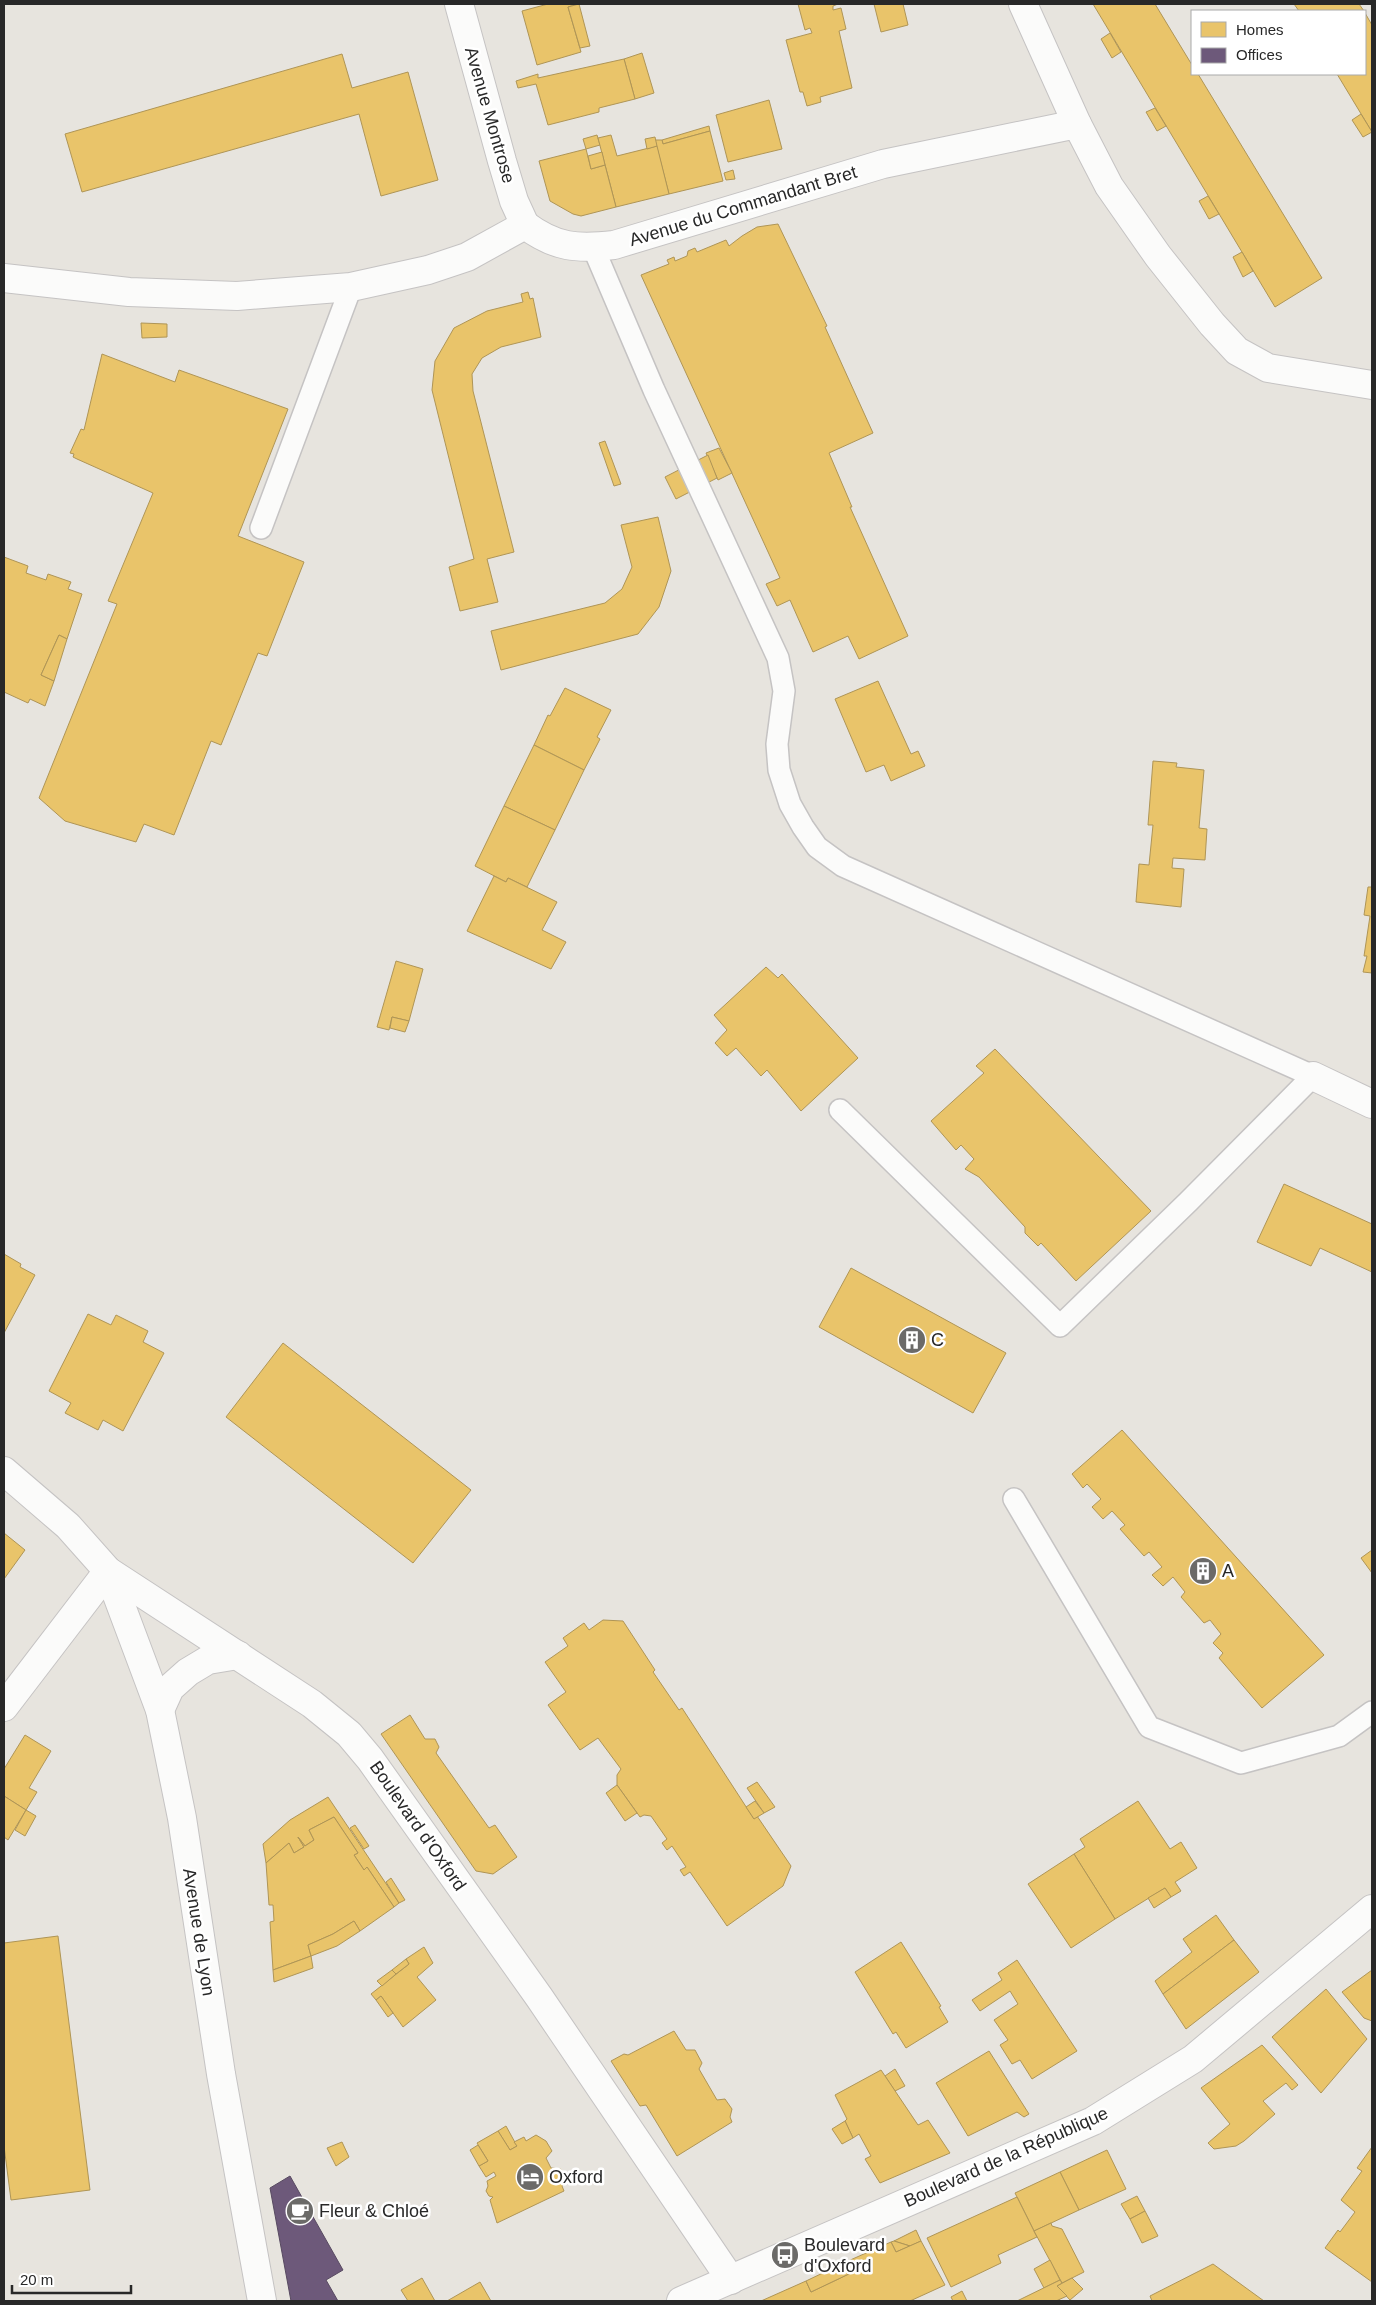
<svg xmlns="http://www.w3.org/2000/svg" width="1376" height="2305" viewBox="0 0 1376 2305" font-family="Helvetica,sans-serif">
	<rect width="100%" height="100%" fill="#e7e4de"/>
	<g fill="#e9c46a" stroke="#af9556">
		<polygon points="548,4 578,4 568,7 581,52 537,65 522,11"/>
		<polygon points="579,4 590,46 580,48 568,7"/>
		<polygon points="798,4 838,4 833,6 833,10 841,8 846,29 839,31 852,88 820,97 821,102 807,106 803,92 800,92 786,40 812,33 810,28 805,30"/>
		<polygon points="874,4 903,4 908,25 881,32"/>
		<polygon points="1093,4 1155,4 1192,65 1192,74 1198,74 1322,278 1275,307"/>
		<polygon points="1294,4 1359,4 1364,11 1299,11"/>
		<polygon points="1365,13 1372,25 1372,132 1337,74 1365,74"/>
		<polygon points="1110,33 1121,52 1112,58 1101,39"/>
		<polygon points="642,53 654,93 635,99 624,59"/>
		<polygon points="342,54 352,88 408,72 438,180 381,196 359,114 82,192 65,134"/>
		<polygon points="624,59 635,99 599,108 599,112 548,125 536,84 518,88 516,81 538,74 538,78"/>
		<polygon points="769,100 782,149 728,162 716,115"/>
		<polygon points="1155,108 1166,126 1157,131 1146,112"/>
		<polygon points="1361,114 1372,132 1363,137 1352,120"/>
		<polygon points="709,126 710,131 663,144 662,140"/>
		<polygon points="710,131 723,181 669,194 655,140 662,140 663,144"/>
		<polygon points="597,135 600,145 586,149 583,139"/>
		<polygon points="611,135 617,156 657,146 669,194 616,207 598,138"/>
		<polygon points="655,137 657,146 647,149 645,139"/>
		<polygon points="586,149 591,169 605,165 616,207 581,216 573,214 550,201 539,161"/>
		<polygon points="602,152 605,165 591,169 588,156"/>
		<polygon points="733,170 735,179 726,180 724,173"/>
		<polygon points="1208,196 1219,214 1209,219 1199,201"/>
		<polygon points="778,224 827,326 825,327 873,433 829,453 852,507 850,507 908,636 859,659 848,636 813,652 790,600 777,606 766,584 780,578 641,275 669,264 667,260 674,257 675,261 687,256 688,251 695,248 697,252 726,240 729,246 742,236 757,227"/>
		<polygon points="1242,252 1253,271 1243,277 1233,257"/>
		<polygon points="528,292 530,299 533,298 541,337 501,347 482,358 472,374 473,391 514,552 487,559 498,602 460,611 449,567 474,559 432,390 435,361 454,328 487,311 523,302 521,294"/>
		<polygon points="141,323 167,324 167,337 142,338"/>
		<polygon points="102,354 175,382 179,370 288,409 238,536 304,562 267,656 258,653 221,745 211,741 174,835 144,824 136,842 65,821 39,798 117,604 108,601 153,493 77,459 73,457 74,454 70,453 81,429 84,430"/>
		<polygon points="605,441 621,484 614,486 599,443"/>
		<polygon points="719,448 732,473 718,480 706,453"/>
		<polygon points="708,455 717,478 676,499 665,477"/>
		<polygon points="658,517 671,571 659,607 638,634 501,670 491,631 605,603 622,589 632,567 621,525"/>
		<polygon points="4,557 28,566 26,573 46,580 48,574 71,582 68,589 82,594 67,639 59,635 41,675 54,681 45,706 30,699 28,703 4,692"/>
		<polygon points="59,635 67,639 54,681 41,675"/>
		<polygon points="878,681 911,754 918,751 925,766 891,781 884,765 866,772 835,699"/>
		<polygon points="565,688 611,710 597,737 600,739 584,770 534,745 548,715 550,716"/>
		<polygon points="534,745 584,770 555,830 504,806"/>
		<polygon points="1153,761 1177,763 1176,767 1204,770 1199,828 1207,829 1205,860 1173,858 1172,868 1184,869 1181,907 1136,902 1139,864 1149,865 1153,825 1148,825"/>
		<polygon points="504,806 555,830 527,887 508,878 506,882 475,866"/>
		<polygon points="494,876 506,882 508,878 557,902 542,930 566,942 551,969 467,931"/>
		<polygon points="1368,887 1372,887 1372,973 1363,972 1367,956 1364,956 1370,916 1364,915"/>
		<polygon points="396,961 423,969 409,1021 392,1017 389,1030 377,1027"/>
		<polygon points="766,967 778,978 782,974 858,1058 801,1111 767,1070 761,1076 736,1048 727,1056 715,1043 727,1030 714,1015"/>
		<polygon points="392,1017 409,1021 405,1032 390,1028"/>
		<polygon points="995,1049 1151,1211 1076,1281 1041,1243 1038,1246 1025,1233 1025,1227 979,1177 965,1169 974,1159 961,1145 956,1150 931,1121 984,1073 976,1066"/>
		<polygon points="1284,1184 1372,1224 1372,1272 1320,1248 1311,1266 1257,1242"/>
		<polygon points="4,1254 21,1264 20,1267 35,1275 4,1333"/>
		<polygon points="851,1268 1006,1353 973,1413 819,1327"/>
		<polygon points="88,1314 111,1325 116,1315 148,1331 143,1342 164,1353 123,1431 103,1420 98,1430 65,1413 71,1403 49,1391"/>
		<polygon points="283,1343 471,1490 413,1563 226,1417"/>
		<polygon points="1122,1430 1324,1655 1262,1708 1219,1658 1223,1653 1213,1643 1221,1634 1210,1620 1204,1623 1181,1597 1185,1592 1173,1577 1163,1586 1152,1575 1162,1567 1149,1552 1144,1556 1120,1529 1125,1525 1112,1511 1103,1519 1092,1507 1101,1499 1087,1484 1083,1488 1072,1474"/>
		<polygon points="4,1533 25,1550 4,1579"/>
		<polygon points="1372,1550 1372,1573 1361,1558"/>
		<polygon points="603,1620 623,1621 655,1670 653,1672 679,1710 682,1708 754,1819 757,1816 791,1866 783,1886 727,1926 690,1872 684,1876 680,1870 686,1867 672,1846 667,1850 662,1843 667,1839 651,1816 644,1815 640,1817 617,1785 617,1775 621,1769 598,1738 580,1750 548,1705 566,1692 545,1662 568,1646 563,1638 584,1623 589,1630"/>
		<polygon points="410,1715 425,1739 435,1739 439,1747 436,1753 489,1828 495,1825 517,1857 493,1874 476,1871 381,1734"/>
		<polygon points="25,1735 51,1751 29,1788 37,1792 26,1810 4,1796 4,1769"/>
		<polygon points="757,1782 775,1807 764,1813 747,1788"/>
		<polygon points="617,1785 637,1813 625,1821 606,1793"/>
		<polygon points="4,1796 26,1810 8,1840 4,1837"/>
		<polygon points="328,1797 399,1903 394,1907 367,1867 364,1870 354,1855 358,1853 334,1817 309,1830 314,1840 305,1846 298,1837 304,1847 294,1853 289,1843 266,1863 263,1844 290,1820"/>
		<polygon points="755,1801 764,1813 754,1819 746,1807"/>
		<polygon points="1138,1801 1170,1849 1181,1842 1197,1868 1175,1882 1181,1891 1171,1897 1165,1888 1115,1919 1074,1854 1085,1847 1080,1839"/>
		<polygon points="26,1810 36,1816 25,1836 15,1830"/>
		<polygon points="334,1817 358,1853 354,1855 364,1870 367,1867 394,1907 360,1931 354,1921 333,1934 308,1945 311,1956 273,1970 270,1922 274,1921 273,1905 269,1905 266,1863 289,1843 294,1853 304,1847 298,1837 305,1846 314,1840 309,1830"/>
		<polygon points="355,1825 369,1846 364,1849 350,1828"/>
		<polygon points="1074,1854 1115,1919 1071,1948 1028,1884"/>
		<polygon points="391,1878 405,1900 399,1903 386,1882"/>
		<polygon points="1165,1888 1171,1897 1154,1908 1148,1898"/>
		<polygon points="1216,1915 1234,1940 1163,1994 1155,1981 1192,1952 1183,1939"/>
		<polygon points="354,1921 360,1931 337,1946 311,1956 308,1945 333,1934"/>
		<polygon points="58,1936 90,2190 11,2200 4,2146 4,1943"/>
		<polygon points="1234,1940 1259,1972 1186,2029 1163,1994"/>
		<polygon points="901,1942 941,2006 939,2007 948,2022 906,2048 896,2032 893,2034 855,1972"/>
		<polygon points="424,1947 433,1963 417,1977 436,2000 403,2027 381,1996 376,2000 371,1994 409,1964 406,1959"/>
		<polygon points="311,1956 313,1968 274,1982 273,1970"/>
		<polygon points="406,1959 409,1964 396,1974 392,1970"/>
		<polygon points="1017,1960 1077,2051 1032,2079 1020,2060 1012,2064 1000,2045 1008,2040 994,2020 1018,2004 1010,1991 980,2011 972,2000 1002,1980 998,1973"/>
		<polygon points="392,1970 396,1974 382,1986 377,1981"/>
		<polygon points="1372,1970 1372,2021 1364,2018 1342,1992"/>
		<polygon points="1326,1989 1367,2039 1321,2093 1272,2037"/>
		<polygon points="381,1996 393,2013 388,2017 376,2000"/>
		<polygon points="674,2031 686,2050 695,2050 702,2063 699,2069 717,2100 725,2099 732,2109 730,2117 732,2122 677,2156 646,2105 640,2106 611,2061 624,2054 628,2055"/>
		<polygon points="1262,2045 1298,2085 1292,2090 1286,2083 1263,2101 1275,2114 1244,2141 1236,2146 1214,2149 1208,2143 1230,2124 1201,2088"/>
		<polygon points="989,2051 1029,2114 1024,2117 1017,2112 968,2136 936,2083"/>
		<polygon points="895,2069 905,2086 895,2091 885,2076"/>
		<polygon points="881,2070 918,2125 928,2120 950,2153 880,2183 865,2159 871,2156 859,2134 853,2138 845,2121 847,2119 835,2095"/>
		<polygon points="845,2121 853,2138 842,2144 832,2129"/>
		<polygon points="506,2126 517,2146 510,2150 498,2131"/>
		<polygon points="498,2131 510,2150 517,2146 514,2142 524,2137 526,2141 536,2135 546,2141 552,2151 546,2158 551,2168 561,2169 566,2179 562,2186 564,2191 497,2223 490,2200 493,2197 489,2196 486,2191 488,2186 487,2181 496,2176 494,2172 486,2177 479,2166 488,2161 477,2143"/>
		<polygon points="342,2142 349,2157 336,2166 327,2148"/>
		<polygon points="478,2145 488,2161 479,2166 470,2150"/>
		<polygon points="1372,2147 1372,2282 1325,2248 1338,2230 1340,2232 1355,2212 1341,2200 1362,2171 1357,2168"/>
		<polygon points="1107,2150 1126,2189 1079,2210 1060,2172"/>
		<polygon points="1060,2172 1079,2210 1034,2231 1015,2193"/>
		<polygon points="1137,2196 1145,2211 1130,2219 1121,2204"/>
		<polygon points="1017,2197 1037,2237 998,2255 1001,2263 951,2287 927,2238"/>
		<polygon points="1145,2211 1158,2236 1142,2243 1130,2219"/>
		<polygon points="1051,2223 1052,2226 1062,2229 1084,2272 1062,2283 1034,2231"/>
		<polygon points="916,2230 921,2241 910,2246 894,2241"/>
		<polygon points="894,2241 910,2246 896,2252 891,2242"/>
		<polygon points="921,2241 945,2285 910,2301 761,2301 806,2281 811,2292 853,2272 848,2261 891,2242 896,2252"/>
		<polygon points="1050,2260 1060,2280 1044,2288 1034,2269"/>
		<polygon points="848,2261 853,2272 811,2292 806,2281"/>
		<polygon points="1213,2264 1264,2301 1152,2301 1150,2296"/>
		<polygon points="422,2278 435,2301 408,2301 401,2290"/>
		<polygon points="1072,2278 1083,2289 1070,2300 1057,2286"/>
		<polygon points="1060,2280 1062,2283 1057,2286 1067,2296 1056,2301 1017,2301"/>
		<polygon points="480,2282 491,2301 447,2301"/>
		<polygon points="962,2291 967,2301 953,2301 951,2297"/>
	</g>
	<polygon fill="#6d597a" stroke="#584a61" points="290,2176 343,2270 326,2280 338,2301 291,2301 270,2188"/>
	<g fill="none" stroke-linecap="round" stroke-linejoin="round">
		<defs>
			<g id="service">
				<polyline points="593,247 654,390 778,658 784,691 777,744 779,770 790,804 803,827 817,847 843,866 1313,1076 1188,1202 1060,1326 840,1110"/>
				<polyline points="261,528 351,287"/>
				<polyline points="1014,1499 1149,1727 1241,1763 1339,1736 1372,1712"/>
			</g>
			<g id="minor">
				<polyline points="459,4 502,161 514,201 525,225"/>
				<polyline points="1023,4 1077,124"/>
				<path d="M4,278L129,292L237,296L351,287L428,270L467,257L525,225C556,248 577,249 614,245L883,164L1077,124L1109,186L1158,256L1212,324L1237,351L1268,368L1372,385"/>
				<polyline points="1313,1076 1372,1104"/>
				<polyline points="4,1471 68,1526 108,1571 312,1704 349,1734 370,1759 539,1997 731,2280"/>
				<polyline points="108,1571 160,1710 182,1818 221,2074 262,2301"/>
				<polyline points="4,1707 108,1571"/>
				<polyline points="160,1710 170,1688 188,1672 208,1660 238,1655"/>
			</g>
			<polyline id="tertiary" points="681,2301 1093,2121 1193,2059 1372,1909"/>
		</defs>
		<use href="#service" stroke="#c5c3c3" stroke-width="24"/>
		<use href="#minor" stroke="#c5c3c3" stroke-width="30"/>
		<use href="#tertiary" stroke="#c5c3c3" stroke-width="30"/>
		<use href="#service" stroke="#fbfbfa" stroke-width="21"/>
		<use href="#minor" stroke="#fbfbfa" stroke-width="28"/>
		<use href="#tertiary" stroke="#fbfbfa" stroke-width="28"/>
	</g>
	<defs>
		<symbol id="building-disc" viewBox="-11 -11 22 22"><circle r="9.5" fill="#6b6a68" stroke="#fff"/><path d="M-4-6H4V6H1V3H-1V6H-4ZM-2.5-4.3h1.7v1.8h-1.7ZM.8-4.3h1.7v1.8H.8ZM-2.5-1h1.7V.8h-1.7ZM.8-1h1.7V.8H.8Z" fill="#fff"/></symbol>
		<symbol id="hotel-disc" viewBox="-11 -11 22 22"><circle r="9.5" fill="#6b6a68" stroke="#fff"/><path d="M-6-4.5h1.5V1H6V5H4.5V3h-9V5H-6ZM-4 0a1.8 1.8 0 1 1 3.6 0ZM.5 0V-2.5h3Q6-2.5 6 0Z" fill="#fff"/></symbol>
		<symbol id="cafe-disc" viewBox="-11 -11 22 22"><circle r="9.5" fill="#6b6a68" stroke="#fff"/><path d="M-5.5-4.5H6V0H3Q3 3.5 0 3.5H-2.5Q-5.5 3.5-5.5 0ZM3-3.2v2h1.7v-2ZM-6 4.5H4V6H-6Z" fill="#fff"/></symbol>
		<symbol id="bus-disc" viewBox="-11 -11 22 22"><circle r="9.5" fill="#6b6a68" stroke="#fff"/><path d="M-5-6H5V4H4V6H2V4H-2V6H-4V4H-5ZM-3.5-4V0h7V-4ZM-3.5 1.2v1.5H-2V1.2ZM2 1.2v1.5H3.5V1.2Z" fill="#fff"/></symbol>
	</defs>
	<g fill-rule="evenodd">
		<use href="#building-disc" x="896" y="1324" width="32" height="32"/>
		<use href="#building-disc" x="1187" y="1555" width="32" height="32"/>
		<use href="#hotel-disc" x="514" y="2161" width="32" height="32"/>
		<use href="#cafe-disc" x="284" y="2195" width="32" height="32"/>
		<use href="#bus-disc" x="769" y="2239" width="32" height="32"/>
	</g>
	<g text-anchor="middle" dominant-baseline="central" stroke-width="5" stroke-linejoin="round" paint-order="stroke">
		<g font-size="18" fill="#282828" stroke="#fff">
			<text transform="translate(490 115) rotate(74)">Avenue Montrose</text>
			<text transform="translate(743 206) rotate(-17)">Avenue du Commandant Bret</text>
			<text transform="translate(418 1826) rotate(55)">Boulevard d'Oxford</text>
			<text transform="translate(199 1932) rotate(81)">Avenue de Lyon</text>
			<text transform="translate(1006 2157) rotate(-24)">Boulevard de la République</text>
		</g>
		<g font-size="18" fill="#282828" stroke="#fff" text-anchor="start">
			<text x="931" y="1340">C</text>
			<text x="1222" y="1571">A</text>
			<text x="549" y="2177">Oxford</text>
			<text x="319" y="2211">Fleur &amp; Chloé</text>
			<text x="804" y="2245">Boulevard<tspan x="804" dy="21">d'Oxford</tspan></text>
		</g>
	</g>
	<rect width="1376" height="2305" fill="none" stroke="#282828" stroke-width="10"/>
	<rect x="1191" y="10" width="175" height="65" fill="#ffffff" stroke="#a9a9a9"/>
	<rect x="1201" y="22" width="25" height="15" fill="#e9c46a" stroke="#a9a9a9"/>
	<text x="1236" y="35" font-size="15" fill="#282828">Homes</text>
	<rect x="1201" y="48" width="25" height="15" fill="#6d597a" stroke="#a9a9a9"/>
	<text x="1236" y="60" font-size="15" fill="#282828">Offices</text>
	<path d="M12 2285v8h119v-8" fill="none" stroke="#282828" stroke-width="2.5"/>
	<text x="20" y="2285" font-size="15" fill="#282828" stroke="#ffffff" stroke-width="4" paint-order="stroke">20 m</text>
</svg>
